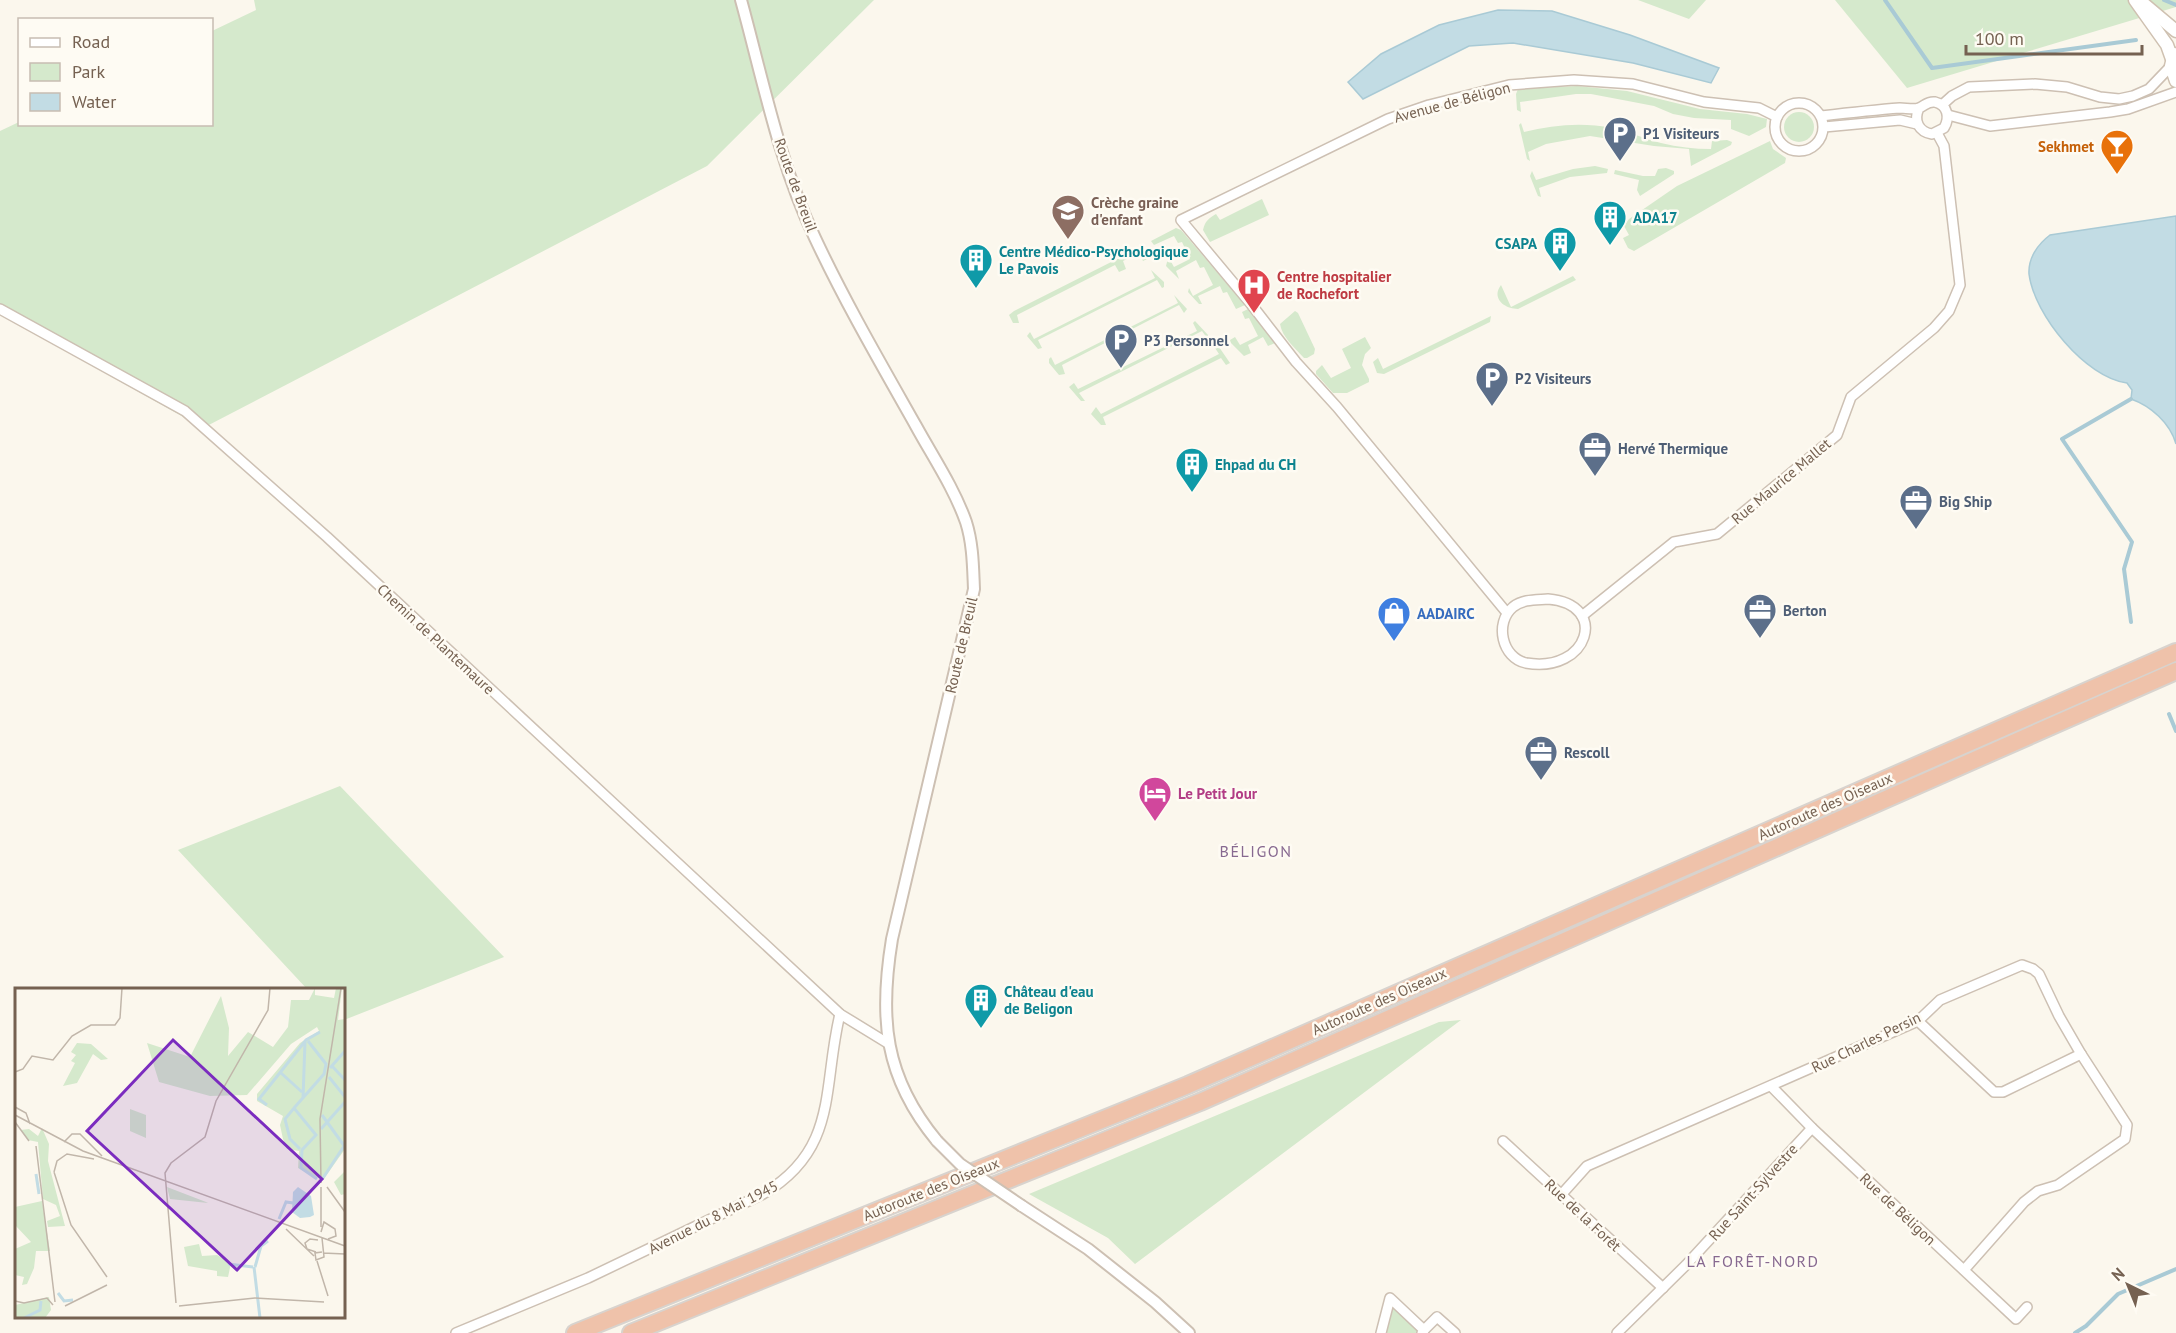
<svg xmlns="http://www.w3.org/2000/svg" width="2176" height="1333" viewBox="0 0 2176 1333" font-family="'PT Sans',sans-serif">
	<rect width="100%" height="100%" fill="#fbf7ed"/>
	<g fill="#d5e9cc">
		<polygon points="254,0 874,0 707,166 203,428 0,314 0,131 19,122 20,124 212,124 212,31 256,10"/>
		<polygon points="1638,0 1706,0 1689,19"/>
		<polygon points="1835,0 2176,0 2176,7 1907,88"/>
		<polygon points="1577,86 1627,91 1700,109 1747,114 1767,119 1766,127 1749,136 1731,129 1731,120 1694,118 1673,114 1654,106 1628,101 1591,94 1576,94 1520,102 1521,112 1517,110 1516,94 1518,89"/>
		<circle cx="1799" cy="127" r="15"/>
		<path d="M1521,123L1524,132C1553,125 1582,122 1612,128C1629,131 1644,139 1661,143C1678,147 1694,149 1711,149L1712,141L1727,140L1732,142L1731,145L1691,166L1689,149L1654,146L1590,136L1546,144L1528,152L1530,161L1527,159L1519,125Z"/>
		<polygon points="1770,141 1773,149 1786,158 1785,163 1634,251 1628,248 1623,238 1629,235 1624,226 1629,219 1677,186"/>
		<polygon points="1595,166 1608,169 1607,173 1570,177 1539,188 1541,197 1538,196 1530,176 1532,171 1536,180 1573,169"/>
		<polygon points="1666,168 1674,171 1674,174 1640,196 1637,190 1639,180 1614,174 1615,170 1643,176 1655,176 1658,169"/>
		<path d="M1262,199L1269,215L1210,242L1203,230C1205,221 1209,218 1216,214L1220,220Z"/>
		<polygon points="1176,228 1181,230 1245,305 1236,309 1227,292 1223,293 1220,286 1198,296 1202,304 1199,304 1188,292 1189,288 1193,296 1213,285 1204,267 1200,268 1196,260 1176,271 1179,279 1166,266 1167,262 1170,260 1174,267 1190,259 1182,242 1178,243 1174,236 1154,245 1151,241"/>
		<polygon points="1137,249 1147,259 1143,261 1139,253 1123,261 1126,269 1119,272 1115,265 1017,315 1019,323 1013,323 1009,315 1014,311"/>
		<polygon points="1151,270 1164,282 1164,287 1162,288 1157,280 1038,340 1042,348 1038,349 1027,336 1030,332 1034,339 1155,278"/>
		<path d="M1573,276L1576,280L1518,309C1504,309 1491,298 1501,285L1511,307Z"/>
		<polygon points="1174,295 1187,309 1184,313 1179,305 1062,365 1065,374 1059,375 1049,363 1049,359 1051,357 1055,365 1178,303"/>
		<polygon points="1248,309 1275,343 1268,346 1263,337 1248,345 1251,353 1244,356 1231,343 1230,340 1235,337 1240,345 1258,336 1249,318 1245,319 1242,312"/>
		<path d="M1295,311L1298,313L1315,349L1314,354L1307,358H1304C1295,348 1282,337 1280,324Z"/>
		<polygon points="1491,316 1490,322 1384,374 1377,373 1373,362 1378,358 1383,369"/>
		<polygon points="1195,321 1208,335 1207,338 1202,331 1079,393 1085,401 1081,401 1069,387 1074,383 1078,389 1197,331 1193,323"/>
		<polygon points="1365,337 1371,348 1365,354 1362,365 1369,379 1369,382 1347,393 1333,393 1316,374 1316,371 1322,365 1331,378 1351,368 1342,349"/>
		<polygon points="1219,347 1230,363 1226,365 1221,358 1103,417 1106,425 1101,425 1091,414 1096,407 1101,414 1219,354 1215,348"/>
		<polygon points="340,786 504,957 344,1020 344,990 307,989 178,850"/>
		<polygon points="1461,1020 1135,1264 1108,1238 1029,1194 1439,1022"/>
		<polygon points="1390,1298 1422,1333 1381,1333"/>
	</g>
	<g fill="#c2dce4" stroke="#a9cad5" stroke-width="1.5">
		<polygon points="1498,10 1552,11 1630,35 1719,68 1711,83 1633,63 1513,43 1469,46 1363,99 1348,82 1381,54 1439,25"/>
		<path d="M2176,216V444C2170,423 2151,406 2131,399L2132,390L2127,383C2086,378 2034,315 2029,274C2028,258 2038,244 2050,235Z"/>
	</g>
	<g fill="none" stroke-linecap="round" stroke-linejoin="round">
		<g stroke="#a9cad5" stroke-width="4">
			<polyline points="1885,0 1932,68 2136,40"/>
			<polyline points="2164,0 2176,5"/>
			<polyline points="2131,399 2062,439 2132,542 2124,569 2131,622"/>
			<polyline points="2169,714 2176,731"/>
			<polyline points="2075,1333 2086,1326 2118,1294 2176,1269"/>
		</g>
		<defs>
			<g id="minor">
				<circle cx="1799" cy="127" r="24"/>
				<polyline points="1942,105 1952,96 1969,87 2035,84 2067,87 2100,97 2119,99 2133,96 2149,89 2171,66"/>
				<polyline points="1948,115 1990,126 2110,112 2128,109 2176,92"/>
				<path d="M1821,116C1847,113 1874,110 1900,108C1906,108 1914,110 1919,108C1925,106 1927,101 1935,102C1948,105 1950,118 1944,128L1932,134C1919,132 1913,121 1919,108"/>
				<polyline points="1824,127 1900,120 1917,124"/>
				<polyline points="0,309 185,411 327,537 840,1014 889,1044"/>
				<path d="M1548,599C1610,604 1589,674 1526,663C1502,658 1494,623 1513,607C1523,599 1536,600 1548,599Z"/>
				<polyline points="1507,613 1337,407 1296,362 1251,304 1181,220 1388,119 1429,105 1509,85 1574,80 1633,84 1704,102 1759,108 1777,117"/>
				<polyline points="1582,616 1674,542 1717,534 1837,435 1851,397 1934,328 1949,311 1960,285 1944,146 1937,133"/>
				<polyline points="1918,1021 1994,1092 2003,1092 2081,1054"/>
				<polyline points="1771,1086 1812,1128 2016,1319 2027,1307"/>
				<polyline points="1503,1141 1663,1288"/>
				<polyline points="1561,1195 1587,1166 1918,1021 1940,1000 2022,965 2033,969 2039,974 2059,1016 2081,1054 2127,1125 2125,1139 2058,1185 2038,1191 2024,1202 1964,1270"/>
				<polyline points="1424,1330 1437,1317 1455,1333"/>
				<path d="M456,1333L588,1278L763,1194C839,1149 822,1088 840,1014"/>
				<polyline points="1381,1333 1390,1298 1424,1330 1422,1333"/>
				<polyline points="1617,1333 1686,1265 1812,1128"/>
			</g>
			<g id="tertiary">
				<path d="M741,0C763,80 779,163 815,238C845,302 881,364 916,426C933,457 954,488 966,522C973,544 973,567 974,589L892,939C879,1018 884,1077 937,1141"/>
				<polyline points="1022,1206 1088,1249 1155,1302 1189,1333"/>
			</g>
			<g id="secondary">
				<polyline points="2135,0 2167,45 2172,59"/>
				<polyline points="2145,5 2176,31"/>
				<polyline points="2174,54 2171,66 2176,81"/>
			</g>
			<g id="motorway">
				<polyline points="575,1333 1188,1085 2176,652"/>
				<polyline points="631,1333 1200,1102 2176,671"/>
			</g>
		</defs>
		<use href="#minor" stroke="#cdc0b3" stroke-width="12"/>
		<use href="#tertiary" stroke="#cdc0b3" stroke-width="14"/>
		<use href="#secondary" stroke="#cfc1b1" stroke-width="15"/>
		<use href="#motorway" stroke="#d8d3ce" stroke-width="20"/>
		<use href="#minor" stroke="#fff" stroke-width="9"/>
		<use href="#tertiary" stroke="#fff" stroke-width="10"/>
		<use href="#secondary" stroke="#fff" stroke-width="12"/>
		<use href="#motorway" stroke="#efc2aa" stroke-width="16"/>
		<defs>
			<polyline id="tertiary-bridge" points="937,1141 960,1164 1022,1206"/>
		</defs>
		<use href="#tertiary-bridge" stroke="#cdc0b3" stroke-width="14" stroke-linecap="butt"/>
		<use href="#tertiary-bridge" stroke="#fff" stroke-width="10"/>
	</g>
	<defs>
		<symbol id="parking-pin" viewBox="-11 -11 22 30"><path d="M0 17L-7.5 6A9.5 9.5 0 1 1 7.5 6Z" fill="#5c6f8a" stroke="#fefbf3"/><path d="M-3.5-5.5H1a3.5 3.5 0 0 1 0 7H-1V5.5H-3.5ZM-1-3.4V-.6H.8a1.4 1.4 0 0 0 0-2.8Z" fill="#fff"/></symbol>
		<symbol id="bar-pin" viewBox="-11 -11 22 30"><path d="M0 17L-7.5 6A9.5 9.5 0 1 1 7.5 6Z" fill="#e8710a" stroke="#fefbf3"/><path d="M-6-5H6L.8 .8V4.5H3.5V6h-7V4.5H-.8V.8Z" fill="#fff"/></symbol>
		<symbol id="school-pin" viewBox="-11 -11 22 30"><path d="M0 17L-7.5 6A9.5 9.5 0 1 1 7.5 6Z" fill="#8d6e63" stroke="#fefbf3"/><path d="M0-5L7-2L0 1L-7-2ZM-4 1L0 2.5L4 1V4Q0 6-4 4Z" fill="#fff"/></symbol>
		<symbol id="building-pin" viewBox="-11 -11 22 30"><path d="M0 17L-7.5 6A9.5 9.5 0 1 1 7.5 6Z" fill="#0f9aa8" stroke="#fefbf3"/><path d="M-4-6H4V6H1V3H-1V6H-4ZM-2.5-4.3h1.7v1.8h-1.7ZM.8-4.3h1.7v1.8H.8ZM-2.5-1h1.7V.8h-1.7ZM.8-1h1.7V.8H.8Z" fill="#fff"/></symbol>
		<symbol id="hospital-pin" viewBox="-11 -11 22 30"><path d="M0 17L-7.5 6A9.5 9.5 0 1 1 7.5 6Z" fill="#e0444e" stroke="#fefbf3"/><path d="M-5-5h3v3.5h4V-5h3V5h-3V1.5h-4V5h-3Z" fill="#fff"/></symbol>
		<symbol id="office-pin" viewBox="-11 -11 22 30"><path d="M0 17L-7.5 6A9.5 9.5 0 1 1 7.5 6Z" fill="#5c6f8a" stroke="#fefbf3"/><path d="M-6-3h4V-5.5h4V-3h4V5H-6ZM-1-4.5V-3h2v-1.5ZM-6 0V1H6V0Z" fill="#fff"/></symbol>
		<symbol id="shop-pin" viewBox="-11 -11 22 30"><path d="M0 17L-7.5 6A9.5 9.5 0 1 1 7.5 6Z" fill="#3f7fe0" stroke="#fefbf3"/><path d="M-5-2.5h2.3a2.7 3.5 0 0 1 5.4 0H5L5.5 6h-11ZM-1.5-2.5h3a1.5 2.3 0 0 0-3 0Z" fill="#fff"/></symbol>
		<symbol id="hotel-pin" viewBox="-11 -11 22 30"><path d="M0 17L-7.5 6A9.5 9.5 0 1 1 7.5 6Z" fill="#d1479c" stroke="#fefbf3"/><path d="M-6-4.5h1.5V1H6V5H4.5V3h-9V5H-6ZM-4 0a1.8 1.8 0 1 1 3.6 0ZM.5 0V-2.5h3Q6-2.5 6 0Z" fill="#fff"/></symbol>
	</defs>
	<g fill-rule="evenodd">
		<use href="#parking-pin" x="1601" y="114" width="38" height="52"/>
		<use href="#bar-pin" x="2098" y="127" width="38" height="52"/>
		<use href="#school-pin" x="1049" y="192" width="38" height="52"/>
		<use href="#building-pin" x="1591" y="198" width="38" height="52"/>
		<use href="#building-pin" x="1541" y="224" width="38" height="52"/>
		<use href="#building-pin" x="957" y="241" width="38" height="52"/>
		<use href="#hospital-pin" x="1235" y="266" width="38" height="52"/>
		<use href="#parking-pin" x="1102" y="321" width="38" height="52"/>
		<use href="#parking-pin" x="1473" y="359" width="38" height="52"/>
		<use href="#office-pin" x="1576" y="429" width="38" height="52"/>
		<use href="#building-pin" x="1173" y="445" width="38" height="52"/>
		<use href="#office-pin" x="1897" y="482" width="38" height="52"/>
		<use href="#office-pin" x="1741" y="591" width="38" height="52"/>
		<use href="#shop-pin" x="1375" y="594" width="38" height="52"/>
		<use href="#office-pin" x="1522" y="733" width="38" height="52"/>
		<use href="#hotel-pin" x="1136" y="774" width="38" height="52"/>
		<use href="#building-pin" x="962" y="981" width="38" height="52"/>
	</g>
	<g text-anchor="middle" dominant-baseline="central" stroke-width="5" stroke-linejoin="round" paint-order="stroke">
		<g font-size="15" fill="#756151" stroke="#fefbf3">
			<text transform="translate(1452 102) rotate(-15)">Avenue de Béligon</text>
			<text transform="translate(796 185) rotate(70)">Route de Breuil</text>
			<text transform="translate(1781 481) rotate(-40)">Rue Maurice Mallet</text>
			<text transform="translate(436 639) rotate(43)">Chemin de Plantemaure</text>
			<text transform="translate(961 645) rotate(-77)">Route de Breuil</text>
			<text transform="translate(1825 806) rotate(-24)">Autoroute des Oiseaux</text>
			<text transform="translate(1379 1001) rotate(-24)">Autoroute des Oiseaux</text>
			<text transform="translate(1866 1042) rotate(-26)">Rue Charles Persin</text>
			<text transform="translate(931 1189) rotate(-22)">Autoroute des Oiseaux</text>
			<text transform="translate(1753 1192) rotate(-48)">Rue Saint-Sylvestre</text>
			<text transform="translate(1898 1209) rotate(43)">Rue de Béligon</text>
			<text transform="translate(1583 1215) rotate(43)">Rue de la Forêt</text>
			<text transform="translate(713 1217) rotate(-27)">Avenue du 8 Mai 1945</text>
		</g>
		<g font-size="15" font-weight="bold" fill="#4e5e75" stroke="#fefbf3" text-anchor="start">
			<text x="1643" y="133">P1 Visiteurs</text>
			<text x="1144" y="340">P3 Personnel</text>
			<text x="1515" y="378">P2 Visiteurs</text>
			<text x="1618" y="448">Hervé Thermique</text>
			<text x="1939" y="501">Big Ship</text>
			<text x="1783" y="610">Berton</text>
			<text x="1564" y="752">Rescoll</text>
		</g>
		<g font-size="15" font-weight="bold" fill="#c56008" stroke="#fefbf3" text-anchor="end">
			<text x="2094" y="146">Sekhmet</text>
		</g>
		<g font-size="15" font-weight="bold" fill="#785e54" stroke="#fefbf3" text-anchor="start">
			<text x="1091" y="202">Crèche graine<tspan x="1091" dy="17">d'enfant</tspan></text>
		</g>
		<g font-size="15" font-weight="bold" fill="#0d838f" stroke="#fefbf3" text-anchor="start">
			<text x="1633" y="217">ADA17</text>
			<text x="1537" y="243" text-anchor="end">CSAPA</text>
			<text x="999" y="251">Centre Médico-Psychologique<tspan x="999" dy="17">Le Pavois</tspan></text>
			<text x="1215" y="464">Ehpad du CH</text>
			<text x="1004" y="991">Château d'eau<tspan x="1004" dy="17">de Beligon</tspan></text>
		</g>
		<g font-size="15" font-weight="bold" fill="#be3a42" stroke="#fefbf3" text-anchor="start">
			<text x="1277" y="276">Centre hospitalier<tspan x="1277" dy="17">de Rochefort</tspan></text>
		</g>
		<g font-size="15" font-weight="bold" fill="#366cbe" stroke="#fefbf3" text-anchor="start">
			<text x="1417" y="613">AADAIRC</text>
		</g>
		<g font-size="15" font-weight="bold" fill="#b23c85" stroke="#fefbf3" text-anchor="start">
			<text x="1178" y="793">Le Petit Jour</text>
		</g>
		<g font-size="16" letter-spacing="1.5" fill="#876990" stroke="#fefbf3">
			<text x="1256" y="851">BÉLIGON</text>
			<text x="1753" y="1261">LA FORÊT-NORD</text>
		</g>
	</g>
	<g transform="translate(15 988)">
		<rect width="330" height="330" fill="#fbf7ed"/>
		<path d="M300,0V7L319,10L321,0H327L323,32L330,31V161L308,192L283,180L284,163L272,161L268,151L265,137L268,128L242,113V106L285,55L304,43L302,39L276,56L232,107L195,108L144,94L132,55L175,69L206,8L214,40L213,68L233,44L258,59L273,39L276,12H294ZM62,55L76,56L93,71L86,72L78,66L62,95L48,98L60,75L56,73L61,67L56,64ZM115,121L131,127V150L115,143ZM27,140L34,156L33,173L50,238L33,239L32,233L45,228L41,217L28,211L23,154L13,152L6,142L14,141L23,148ZM330,183V206L326,207L319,194ZM152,199L191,214L193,215L155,211ZM27,213L35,263H21L19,280L12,296L7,297L9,289L0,287V261L16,254L0,237V219ZM184,256L187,268L202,267L216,275L213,289L202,288V283L173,278L169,259ZM34,309L36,322L30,330H0V317Z" fill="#d5e9cc"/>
		<path d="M283,199L296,208L299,227L295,229L285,230L277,224L278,204Z" fill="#c2dce4"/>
		<path fill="none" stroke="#c2dce4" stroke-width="3" d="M317,78L330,92M315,80L330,63M266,85L287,104M314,89L330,109M288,110L290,54M252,117L244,111L291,52L305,44M279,120L309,86L311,76L293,53M307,127L330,159M306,141L330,114M285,161L275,151L270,131L279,120L301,147L287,162L286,180L302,191M21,186L24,206M308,190L329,158M264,231L271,214L278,215M213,276L238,279M239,279L245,330M240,279L246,258L253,253M43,305L49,313L58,312M9,330L25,322L26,313"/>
		<path fill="none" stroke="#c1b6aa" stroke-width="1.5" d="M0,84L8,81L17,68L38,72L57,48L76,37H100L105,30L107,0M0,119L11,125L15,136M0,127L68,163L330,258M0,134L14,153M49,154L57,146H65L87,168M21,158L40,314M39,184L56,237L92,289M39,184L42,173L52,166L79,171M306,195L305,131L326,0M306,199V239M312,199L330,224M271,241L299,268M306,244L309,234L320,241L321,248L313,251M307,250L309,269L301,272L300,265L307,264M301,264L292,261L290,255L295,251L303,252M308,265L330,266M302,273L313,308M0,313L9,315L32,310L38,317M161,315L150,185L156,175L190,149L201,113L253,22L255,0M50,318L92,297M164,318L240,310L309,314"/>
		<path fill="#7b2cbf" fill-opacity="0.15" stroke="#7b2cbf" stroke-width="3" d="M158,52L307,191L222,282L72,143Z"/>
		<rect width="330" height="330" fill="none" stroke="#756151" stroke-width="3"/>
	</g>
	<rect x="18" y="18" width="195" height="108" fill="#fefbf3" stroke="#c7bdb2" stroke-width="1.5"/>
	<rect x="30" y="38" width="30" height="9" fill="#ffffff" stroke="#c7bdb2" stroke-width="1.5"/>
	<text x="72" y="48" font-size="18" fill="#756151">Road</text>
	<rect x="30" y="63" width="30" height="18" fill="#d5e9cc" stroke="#c7bdb2" stroke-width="1.5"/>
	<text x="72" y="78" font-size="18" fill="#756151">Park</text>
	<rect x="30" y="93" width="30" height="18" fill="#c2dce4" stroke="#c7bdb2" stroke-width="1.5"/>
	<text x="72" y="108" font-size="18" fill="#756151">Water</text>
	<g transform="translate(2128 1285) rotate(317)" stroke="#fefbf3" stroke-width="4.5" paint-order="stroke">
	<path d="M0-4.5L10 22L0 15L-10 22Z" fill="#756151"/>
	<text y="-9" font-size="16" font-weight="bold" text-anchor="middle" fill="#756151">N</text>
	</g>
	<path d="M1966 45v9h176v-9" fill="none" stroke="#756151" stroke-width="3"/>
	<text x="1975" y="45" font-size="18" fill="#756151" stroke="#fefbf3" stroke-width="4.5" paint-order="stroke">100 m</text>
</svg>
